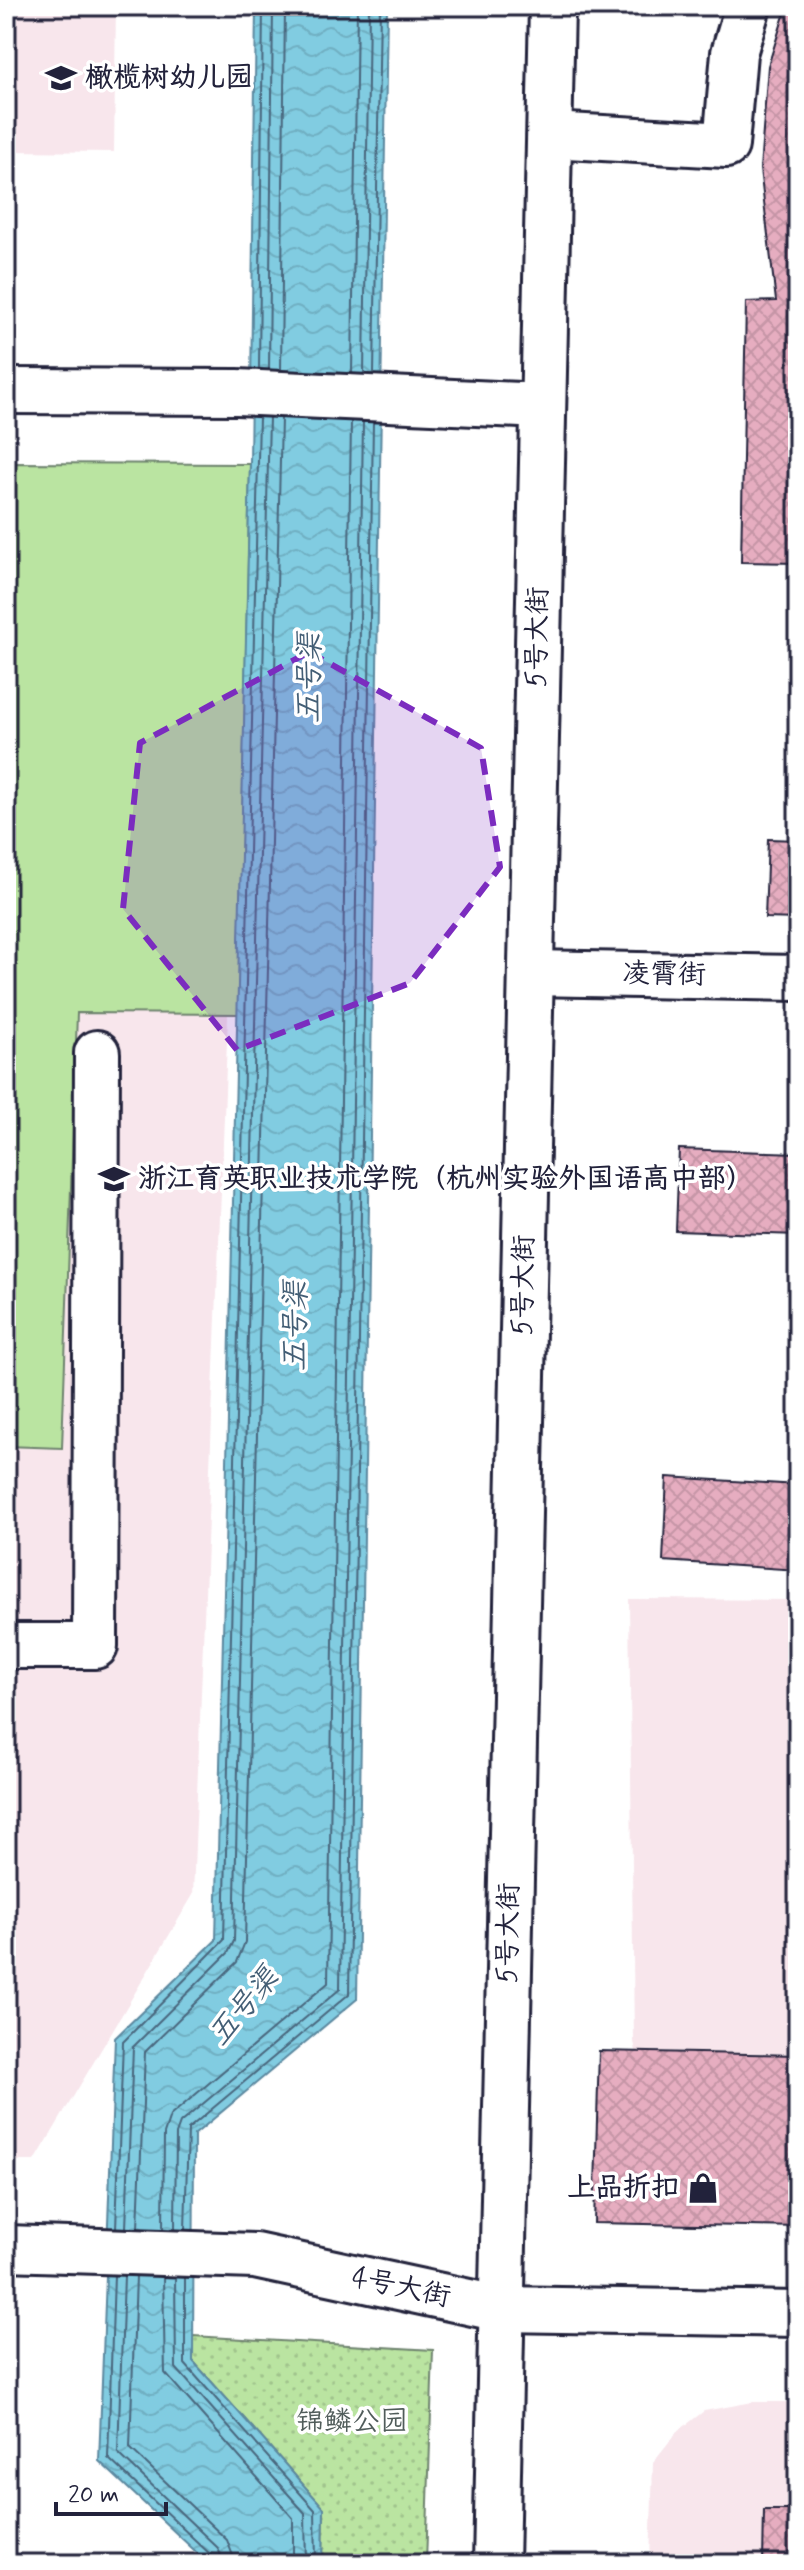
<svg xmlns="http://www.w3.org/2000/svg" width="804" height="2570" viewBox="0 0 804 2570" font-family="Mynerve,'LXGW WenKai TC',sans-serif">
	<defs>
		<pattern id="park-dots" width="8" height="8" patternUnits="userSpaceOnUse" patternTransform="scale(2)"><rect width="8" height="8" fill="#bae4a1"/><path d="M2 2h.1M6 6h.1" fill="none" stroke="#a0c38c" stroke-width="1.8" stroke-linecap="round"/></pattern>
		<pattern id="water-waves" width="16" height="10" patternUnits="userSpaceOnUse" patternTransform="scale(2)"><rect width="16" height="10" fill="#81cce1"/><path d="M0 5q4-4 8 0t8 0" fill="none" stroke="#6fafc2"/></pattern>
		<pattern id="building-cross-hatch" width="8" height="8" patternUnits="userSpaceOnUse" patternTransform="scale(2)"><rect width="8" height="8" fill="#e6adc0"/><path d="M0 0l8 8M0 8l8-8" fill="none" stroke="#c595a6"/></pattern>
	</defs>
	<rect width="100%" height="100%" fill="#fff"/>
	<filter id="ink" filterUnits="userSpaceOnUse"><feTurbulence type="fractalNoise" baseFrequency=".0125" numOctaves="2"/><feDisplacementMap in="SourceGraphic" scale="16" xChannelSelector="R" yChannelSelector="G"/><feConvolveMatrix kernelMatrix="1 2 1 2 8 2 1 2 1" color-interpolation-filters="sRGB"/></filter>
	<g filter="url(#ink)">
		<g fill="#f8e6ec">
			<polygon points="6,6 116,6 114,152 6,151"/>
			<polygon points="6,463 250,464 193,1895 35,2161 6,2161"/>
			<polygon points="629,1599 798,1600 798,2192 649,2108 634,2042"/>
			<polygon points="753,2402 798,2402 798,2564 650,2564 653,2462 677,2432 704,2411"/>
		</g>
		<polygon fill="#bae4a1" stroke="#6e836e" stroke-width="2" points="6,463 250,464 238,1014 77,1013 62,1448 6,1446"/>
		<polygon fill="url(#park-dots)" stroke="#6e836e" stroke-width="2" points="193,2336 433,2350 426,2564 323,2564 324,2508 193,2361"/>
		<polygon fill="url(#water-waves)" stroke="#5b889f" stroke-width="2" points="256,6 387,6 357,1999 194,2135 193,2361 324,2508 323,2564 209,2564 99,2461 115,2038 216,1940 250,464"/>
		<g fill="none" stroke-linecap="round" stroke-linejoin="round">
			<g stroke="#48667d" stroke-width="2">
				<polyline points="259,369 263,6"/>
				<polyline points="269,369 273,6"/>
				<polyline points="281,370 285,6"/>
				<polyline points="352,373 357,6"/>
				<polyline points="364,374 369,6"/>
				<polyline points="374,374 380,6"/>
				<polyline points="116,2228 123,2042 224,1940 259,417"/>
				<polyline points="126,2228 133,2047 228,1953 234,1941 269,417"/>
				<polyline points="138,2228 145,2052 237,1962 245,1942 281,418"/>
				<polyline points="163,2229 164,2134 170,2116 328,1983 351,421"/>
				<polyline points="175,2229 176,2134 180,2123 340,1989 363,422"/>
				<polyline points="185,2230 188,2129 349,1994 373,422"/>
				<polyline points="114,2275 108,2458 211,2555 214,2564"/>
				<polyline points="124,2276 118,2453 218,2548 224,2564"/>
				<polyline points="136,2276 130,2448 227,2540 236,2564"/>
				<polyline points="163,2277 165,2373 293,2518 293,2564"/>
				<polyline points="175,2277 176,2368 305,2513 306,2564"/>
				<polyline points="185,2278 185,2364 315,2510 316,2564"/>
			</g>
		</g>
		<g fill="url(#building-cross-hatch)" stroke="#22223b" stroke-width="2">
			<polygon points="787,6 798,6 798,563 741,562 746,302 776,301 760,169 768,66"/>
			<polygon points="768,839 798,840 798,919 765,918"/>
			<polygon points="679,1149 798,1153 798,1235 676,1231"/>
			<polygon points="667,1477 798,1485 798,1570 663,1561"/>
			<polygon points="599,2051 798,2055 798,2227 594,2223"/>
			<polygon points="764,2510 798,2510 798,2564 763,2564"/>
		</g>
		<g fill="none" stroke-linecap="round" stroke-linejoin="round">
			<defs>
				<g id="minor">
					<polyline points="550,135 726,145 734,53 748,6"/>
					<polyline points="6,391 237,392 543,406"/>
					<polyline points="531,973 798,978"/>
					<polyline points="6,1646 95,1646 97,1053"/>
				</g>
				<polyline id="tertiary" points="6,2248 255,2256 501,2309 798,2314"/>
				<polyline id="secondary" points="496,2564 552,6"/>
			</defs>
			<use href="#minor" stroke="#22223b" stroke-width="50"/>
			<use href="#tertiary" stroke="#22223b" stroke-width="50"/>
			<use href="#secondary" stroke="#22223b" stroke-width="50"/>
			<use href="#minor" stroke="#fff" stroke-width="44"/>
			<use href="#tertiary" stroke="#fff" stroke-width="44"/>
			<use href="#secondary" stroke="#fff" stroke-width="44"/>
		</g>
	</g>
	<path fill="#7b2cbf" fill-opacity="0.2" stroke="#7b2cbf" stroke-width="6" stroke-dasharray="16 10" stroke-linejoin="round" d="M309,652L481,748L500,867L410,983L237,1050L123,909L140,743Z"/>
	<defs>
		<symbol id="school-bare" viewBox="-9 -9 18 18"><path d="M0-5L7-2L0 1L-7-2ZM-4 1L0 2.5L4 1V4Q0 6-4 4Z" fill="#22223b" stroke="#fff" stroke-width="2.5" paint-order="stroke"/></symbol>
		<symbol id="university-bare" viewBox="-9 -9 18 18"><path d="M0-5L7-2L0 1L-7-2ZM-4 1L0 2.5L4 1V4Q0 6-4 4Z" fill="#22223b" stroke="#fff" stroke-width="2.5" paint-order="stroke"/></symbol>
		<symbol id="shop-bare" viewBox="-9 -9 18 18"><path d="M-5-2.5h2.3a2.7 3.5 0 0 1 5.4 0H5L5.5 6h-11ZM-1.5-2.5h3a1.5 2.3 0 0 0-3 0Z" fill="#22223b" stroke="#fff" stroke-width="2.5" paint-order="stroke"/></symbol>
	</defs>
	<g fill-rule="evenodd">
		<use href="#school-bare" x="39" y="56" width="44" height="44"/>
		<use href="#university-bare" x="92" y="1157" width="44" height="44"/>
		<use href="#shop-bare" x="681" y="2166" width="44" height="44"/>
	</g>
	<g text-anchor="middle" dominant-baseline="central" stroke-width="7" stroke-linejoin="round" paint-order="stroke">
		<g font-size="28" font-weight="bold" fill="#22223b" stroke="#fff" text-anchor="start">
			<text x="85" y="78">橄榄树幼儿园</text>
			<text x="138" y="1179">浙江育英职业技术学院（杭州实验外国语高中部）</text>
			<text x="679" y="2188" text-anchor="end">上品折扣</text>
		</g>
		<g font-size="28" fill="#22223b" stroke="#fff">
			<text transform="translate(538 637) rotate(-89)">5号大街</text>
			<text transform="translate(664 975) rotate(1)">凌霄街</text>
			<text transform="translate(524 1285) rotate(-89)">5号大街</text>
			<text transform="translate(509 1933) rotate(-89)">5号大街</text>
			<text transform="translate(401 2288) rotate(12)">4号大街</text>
		</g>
		<g font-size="28" fill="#505c5a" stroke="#fff">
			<text x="352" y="2422">锦鳞公园</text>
		</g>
		<g font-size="30" font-style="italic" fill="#435e75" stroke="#fff">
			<text transform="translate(310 678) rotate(-89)">五号渠</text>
			<text transform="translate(296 1326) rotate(-89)">五号渠</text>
			<text transform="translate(244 2007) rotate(-50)">五号渠</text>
		</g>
	</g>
	<rect width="804" height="2570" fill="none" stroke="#fff" stroke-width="32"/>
	<rect x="16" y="16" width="772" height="2538" fill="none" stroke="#22223b" stroke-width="3" filter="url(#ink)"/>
	<path d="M56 2502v12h110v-12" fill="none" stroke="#22223b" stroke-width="4"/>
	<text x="68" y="2502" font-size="24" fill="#22223b" stroke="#ffffff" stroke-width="6" paint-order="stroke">20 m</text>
</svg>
